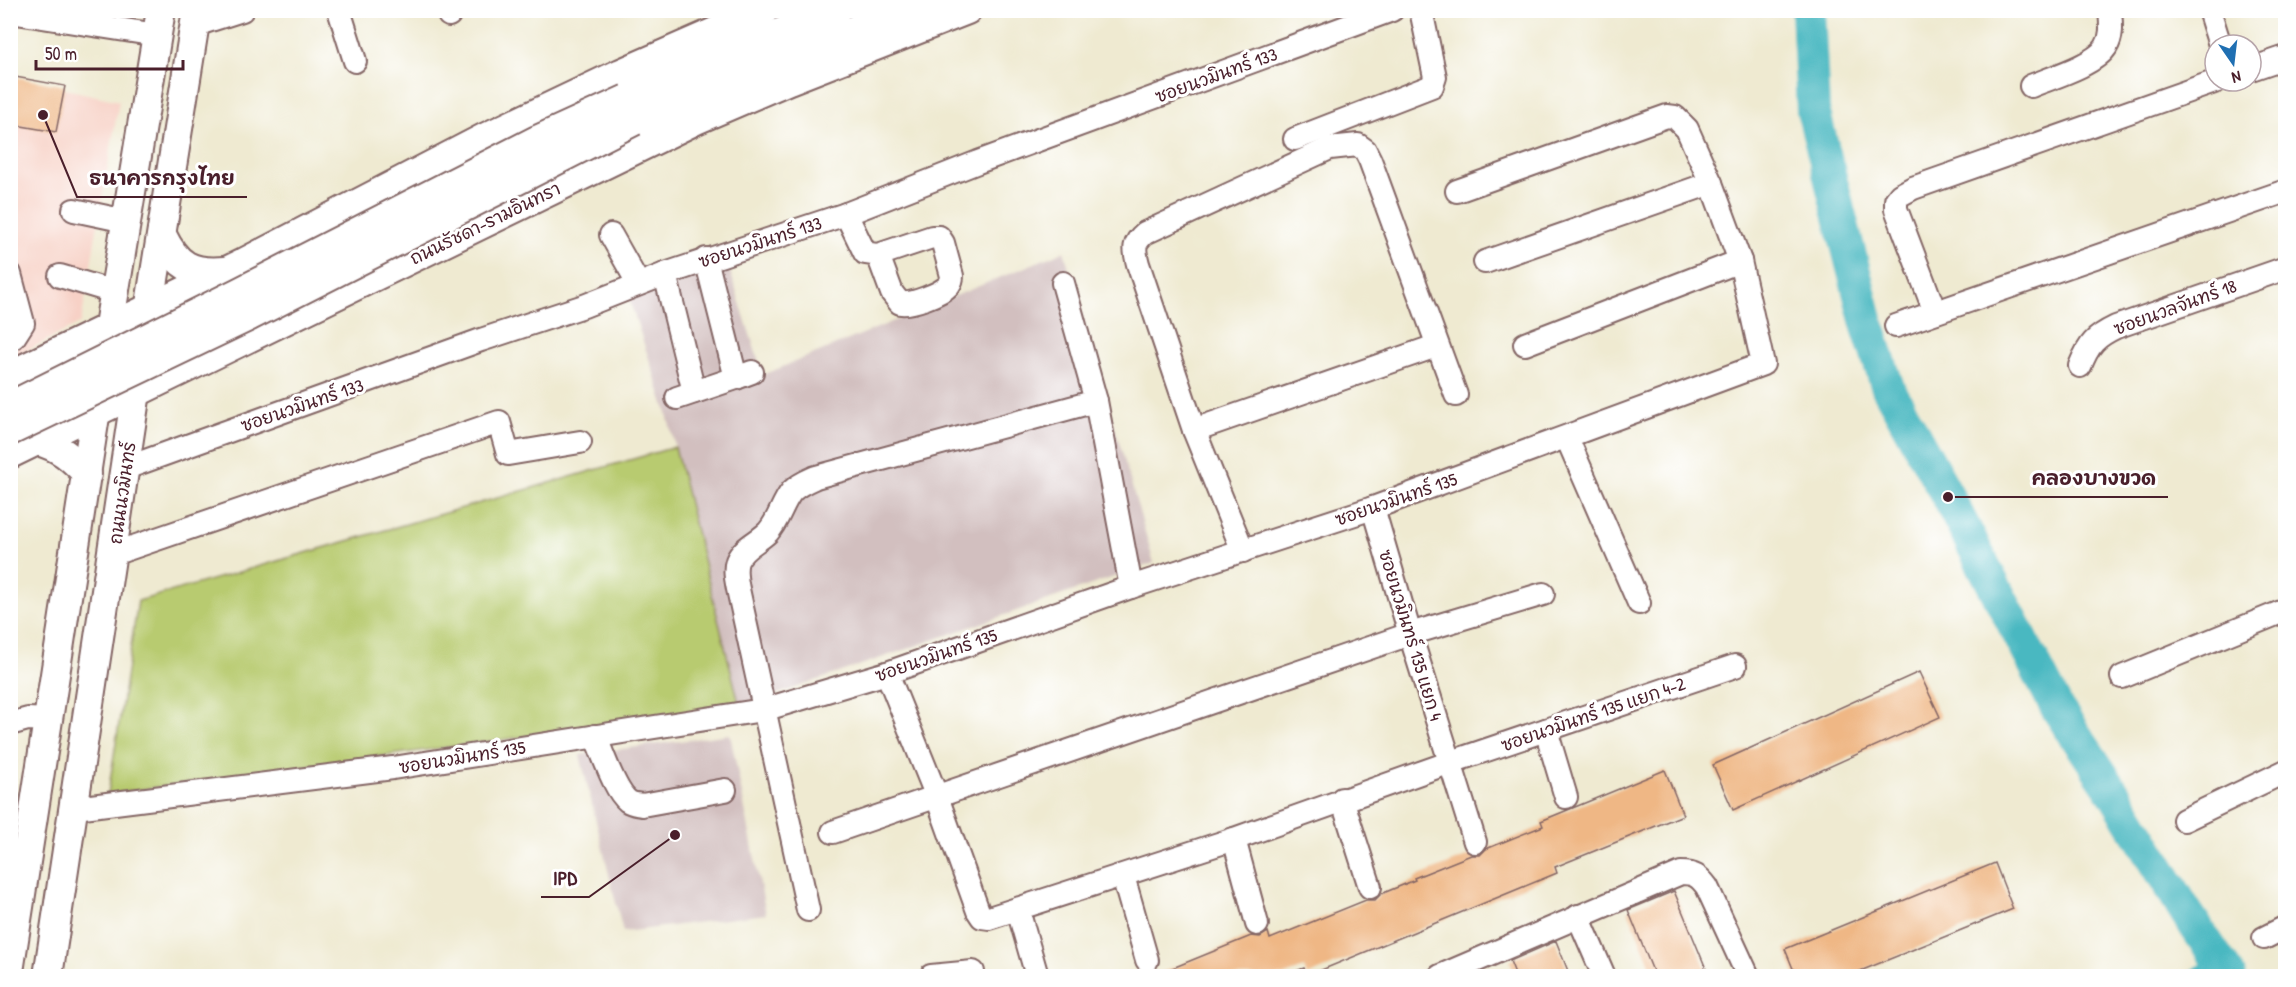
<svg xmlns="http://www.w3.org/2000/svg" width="2296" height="987" viewBox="0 0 2296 987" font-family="'Patrick Hand','Playpen Sans Thai',sans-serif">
	<rect width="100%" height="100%" fill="#fff"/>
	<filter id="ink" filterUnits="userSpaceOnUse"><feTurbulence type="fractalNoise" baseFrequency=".0167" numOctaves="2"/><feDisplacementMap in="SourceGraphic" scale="12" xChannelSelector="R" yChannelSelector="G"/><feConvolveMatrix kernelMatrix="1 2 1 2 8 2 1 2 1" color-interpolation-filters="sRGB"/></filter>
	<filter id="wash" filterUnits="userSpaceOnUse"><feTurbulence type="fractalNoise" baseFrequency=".008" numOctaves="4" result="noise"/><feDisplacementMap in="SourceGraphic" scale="24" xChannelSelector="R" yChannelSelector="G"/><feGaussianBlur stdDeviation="1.35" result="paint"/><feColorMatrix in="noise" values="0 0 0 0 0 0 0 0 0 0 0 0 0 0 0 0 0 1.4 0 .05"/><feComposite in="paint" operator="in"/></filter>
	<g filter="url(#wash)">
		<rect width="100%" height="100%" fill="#efead1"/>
		<polygon fill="#f7d1c6" points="11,77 119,101 81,323 11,358"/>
		<g fill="#d2bfbf">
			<polygon points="1064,251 1154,563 740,707 666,410 629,299 728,265 763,375"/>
			<polygon points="730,734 766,914 623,932 580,755"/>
		</g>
		<polygon fill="#b8cb6f" stroke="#81754d" stroke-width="1.5" points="675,447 740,707 108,794 138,601"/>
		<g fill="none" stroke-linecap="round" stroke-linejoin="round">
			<polyline stroke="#49b8c1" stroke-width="21" points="2200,976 2221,964"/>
			<polyline stroke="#49b8c1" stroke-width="34" points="1808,10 1813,110 1868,327 1888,388 1948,497 2057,708 2110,787 2186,912 2229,976"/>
		</g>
		<g id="blocks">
			<g fill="#efb785">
				<polygon points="10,76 65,86 56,132 10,124"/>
				<polygon points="1919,672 1940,717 1733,810 1713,765"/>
				<polygon points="1665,770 1683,815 1555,867 1557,873 1307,976 1304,968 1283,976 1153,976 1251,936 1260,937 1268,932 1270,939 1366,900 1375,900 1381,894 1415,880 1414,878 1471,855 1480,855 1486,849 1543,826 1541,821"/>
				<polygon points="1995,863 2013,909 1848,976 1796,976 1785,949"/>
				<polygon points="1674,891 1709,976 1655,976 1628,910"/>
				<polygon points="1556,941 1570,976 1516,976 1510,961"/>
			</g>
		</g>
	</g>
	<g filter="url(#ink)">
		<use href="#blocks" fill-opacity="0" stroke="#846665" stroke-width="1.5"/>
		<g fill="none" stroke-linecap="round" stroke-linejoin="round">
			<defs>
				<g id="minor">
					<polyline points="339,10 355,61"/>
					<polyline points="448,10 449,15"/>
					<polyline points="2209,10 2220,45"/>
					<polyline points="10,12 157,35"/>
					<polyline points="195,25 242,10"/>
					<polyline points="2251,69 2286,57"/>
					<path d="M2031,86C2050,78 2095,65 2106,47C2113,36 2111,23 2110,10"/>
					<polyline points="1295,139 1432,86 1435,77 1421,10"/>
					<polyline points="74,210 126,221"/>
					<path d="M846,214L865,253L878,255L932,237H939L943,243L952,276C952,279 951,282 949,285C941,294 911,305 900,303L892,293L878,255"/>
					<polyline points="611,235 638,283"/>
					<polyline points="706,259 736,378 752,372"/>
					<polyline points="1485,262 1711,183"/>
					<polyline points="10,274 23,323 14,337 10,340"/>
					<polyline points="665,274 694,392"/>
					<polyline points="60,276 114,292"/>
					<polyline points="1063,283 1096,401 1131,587"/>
					<polyline points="1935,312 1896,209 1896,200 1900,195 1913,188 2217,81"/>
					<polyline points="1896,326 2286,191"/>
					<polyline points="1525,344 1740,261"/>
					<path d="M2080,366C2089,344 2095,337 2116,327L2286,268"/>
					<polyline points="677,398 736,378"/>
					<polyline points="1194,430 1436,346"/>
					<polyline points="1567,438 1639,603"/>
					<polyline points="126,468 481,340 584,306 665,274 846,214 978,162 1392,10"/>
					<polyline points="1373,508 1410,634 1475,842"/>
					<path d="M1243,551L1194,430L1138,264C1134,249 1133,243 1145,233L1330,148L1358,145L1365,150L1370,160L1456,395"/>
					<polyline points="113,554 499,422 508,454 580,442"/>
					<polyline points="887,673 937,797 978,911 982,917 989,918 1234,839 1451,762 1735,666"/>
					<polyline points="2122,677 2286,610"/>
					<polyline points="10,724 28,719 48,720"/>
					<polyline points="1546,730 1566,797"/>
					<path d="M595,736C603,753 614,790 628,801C632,804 637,804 642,805L725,790"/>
					<polyline points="1342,799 1370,887"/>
					<polyline points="75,808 393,768 763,710 887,673 1131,587 1373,508 1763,364 1740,261 1711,183 1687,129 1675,117 1667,116 1457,191"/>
					<polyline points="2184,820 2286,771"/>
					<polyline points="833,832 1410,634 1543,594"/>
					<polyline points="1234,839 1257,924"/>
					<polyline points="1123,876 1147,960"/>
					<path d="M808,910L738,589C736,579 734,570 737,561C743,547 758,542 768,532C779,520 782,503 792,491C799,484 807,481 816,477L1096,401"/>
					<polyline points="1018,910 1037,976"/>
					<polyline points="1578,916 1604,976"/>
					<polyline points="2264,938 2286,927"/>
					<polyline points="931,976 973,972"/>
					<path d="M1440,976L1681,873C1694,873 1699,876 1707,887L1748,976"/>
				</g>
				<g id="major">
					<polyline points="627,99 760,41 836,10"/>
					<polyline points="634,121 764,65 905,10"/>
					<path d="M162,235C177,266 191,274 225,271"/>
					<polyline points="10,375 243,263 484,138 621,73 765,10"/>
					<path d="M38,441C60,447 72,458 87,474"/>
					<polyline points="10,454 696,120 789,80 967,10"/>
					<polyline points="10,965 109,326 161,10"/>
					<polyline points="48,976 136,392 197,10"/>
				</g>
			</defs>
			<use href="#minor" stroke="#846665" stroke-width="26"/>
			<use href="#major" stroke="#846665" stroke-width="32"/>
			<use href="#minor" stroke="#fff" stroke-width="22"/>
			<use href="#major" stroke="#fff" stroke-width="28"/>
			<defs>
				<g id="major-bridge">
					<polyline points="10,406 239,292 537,140 627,99"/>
					<polyline points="10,431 250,316 634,121"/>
				</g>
			</defs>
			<use href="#major-bridge" stroke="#846665" stroke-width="32" stroke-linecap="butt"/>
			<use href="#major-bridge" stroke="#fff" stroke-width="28"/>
		</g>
	</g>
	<g text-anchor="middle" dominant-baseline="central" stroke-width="6" stroke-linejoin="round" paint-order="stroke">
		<g font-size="18" fill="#4a1f2b" stroke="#fff">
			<text transform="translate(1216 75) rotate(-20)">ซอยนวมินทร์ 133</text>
			<text transform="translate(485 223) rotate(-26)">ถนนรัชดา-รามอินทรา</text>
			<text transform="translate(760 242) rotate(-18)">ซอยนวมินทร์ 133</text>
			<text transform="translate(2175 307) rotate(-20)">ซอยนวลจันทร์ 18</text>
			<text transform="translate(302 405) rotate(-19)">ซอยนวมินทร์ 133</text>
			<text transform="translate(122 493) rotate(-82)">ถนนนวมินทร์</text>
			<text transform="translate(1396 499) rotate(-19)">ซอยนวมินทร์ 135</text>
			<text transform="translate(1411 635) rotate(73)">ซอยนวมินทร์ 135 แยก 4</text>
			<text transform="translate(936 655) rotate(-19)">ซอยนวมินทร์ 135</text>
			<text transform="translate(1593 714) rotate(-19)">ซอยนวมินทร์ 135 แยก 4-2</text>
			<text transform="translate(462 757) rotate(-9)">ซอยนวมินทร์ 135</text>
		</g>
	</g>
	<path fill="none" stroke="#4a1f2b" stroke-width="2" d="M43 115L77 197H247M1948 497L2020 497H2168M675 835L589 897H541"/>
	<g fill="#4a1f2b" stroke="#fff" stroke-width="2">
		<circle cx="43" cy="115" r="6"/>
		<circle cx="1948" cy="497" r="6"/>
		<circle cx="675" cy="835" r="6"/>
	</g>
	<g font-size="20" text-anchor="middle" font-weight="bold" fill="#4a1f2b" stroke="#fff" stroke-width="6" stroke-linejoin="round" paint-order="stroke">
		<text x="162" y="185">ธนาคารกรุงไทย</text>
		<text x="2094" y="485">คลองบางขวด</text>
		<text x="565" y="885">IPD</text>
	</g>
	<rect width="2296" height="987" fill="none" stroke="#fff" stroke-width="36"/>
	<g transform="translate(2233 63) rotate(166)"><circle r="28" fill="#ffffff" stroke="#b7a5aa" stroke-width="1.5"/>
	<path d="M0-4.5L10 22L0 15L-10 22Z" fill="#1f6fb2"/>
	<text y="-9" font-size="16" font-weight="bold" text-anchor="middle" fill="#4a1f2b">N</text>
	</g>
	<path d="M36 60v9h147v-9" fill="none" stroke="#4a1f2b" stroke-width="3"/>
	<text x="45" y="60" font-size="18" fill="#4a1f2b" stroke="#ffffff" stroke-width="4.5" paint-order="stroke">50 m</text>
</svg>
